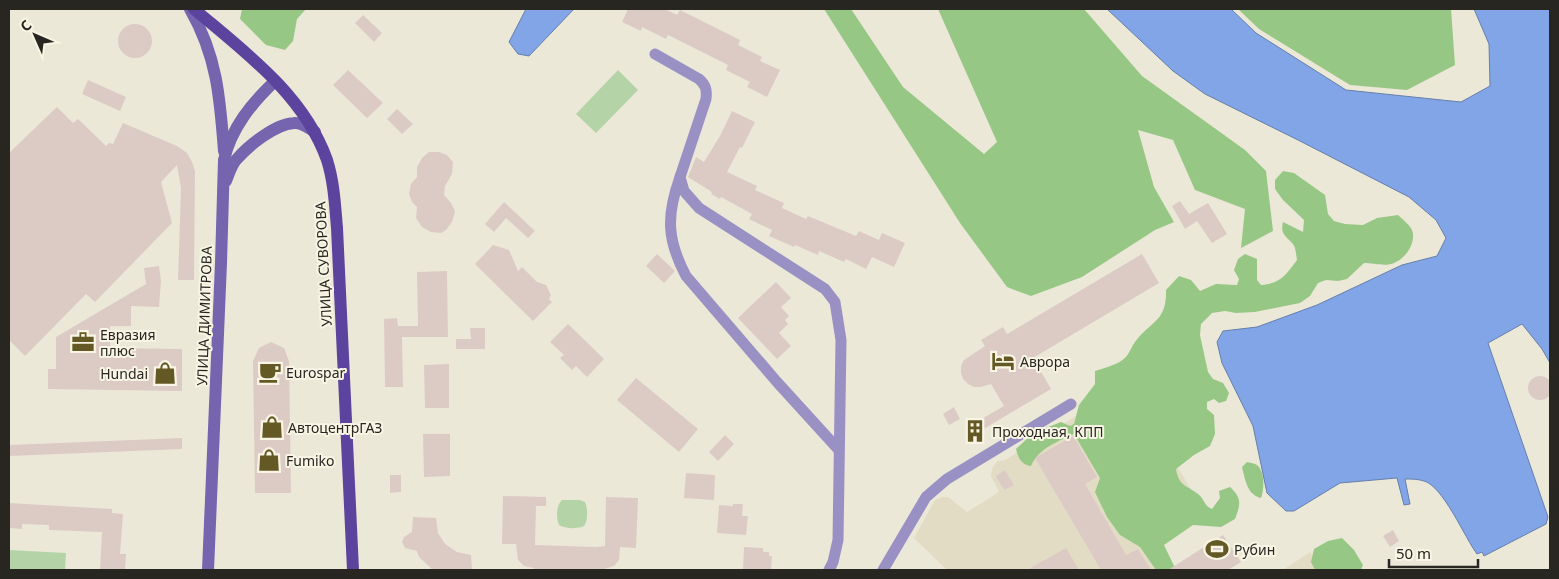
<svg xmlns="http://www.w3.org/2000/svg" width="1559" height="579" viewBox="0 0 1559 579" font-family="'Noto Sans',sans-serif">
	<rect width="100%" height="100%" fill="#ece8d8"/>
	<g fill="#e2dcc5">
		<polygon points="1128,384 1205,513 1154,543 1170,570 947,570 914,538 935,500 942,497 948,497 967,512 999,492 991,476 992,469 997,461 1005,460"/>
		<polygon points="1310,552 1322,570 1283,570"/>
	</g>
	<g fill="#b4d4a8">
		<polygon points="618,70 638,90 596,133 576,114"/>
		<path d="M562,500H580L585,502C588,509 588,520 584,526C578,529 565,529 559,525C556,518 556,505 562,500Z"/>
		<polygon points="9,550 66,553 65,570 9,570"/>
	</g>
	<g fill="#97c785">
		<polygon points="242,9 306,9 297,19 293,41 285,50 266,45 240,19"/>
		<polygon points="824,9 851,9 903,87 984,154 997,142 938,9 1084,9 1142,76 1245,150 1266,171 1273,231 1241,248 1245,209 1195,190 1173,140 1138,130 1154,187 1174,222 1155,230 1082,277 1031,296 1007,287 960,223"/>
		<polygon points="1238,9 1451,9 1455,65 1407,90 1350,85 1259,29"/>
		<path d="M1283,171L1294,173L1325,195L1328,214L1334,221L1345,224L1363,225L1377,218L1398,215C1403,220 1409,224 1412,230C1417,243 1404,261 1391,264C1385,266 1371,263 1364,263L1347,279L1338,281L1326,280L1318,283L1310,296L1300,303L1255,312L1236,313L1225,311L1212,313L1201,324L1200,335L1208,372L1213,379L1223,383L1229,393L1226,401L1219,403L1214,399L1207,402V409L1214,415L1215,434L1210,446L1194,455L1176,469C1179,487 1187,485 1198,494C1205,499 1203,505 1212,509L1220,498L1219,491L1230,487C1243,499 1240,505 1235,519L1221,527L1193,525L1164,545L1176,570H1156L1140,547L1120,535L1107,517L1095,492L1100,478L1074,434C1057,442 1039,448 1031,466C1021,465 1018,457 1016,449L1033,433L1061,422L1070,426L1074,424L1079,405L1095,384V371C1104,368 1113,366 1121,361C1129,356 1130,349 1135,342C1150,321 1167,322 1166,290L1179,276L1191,280L1200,291L1216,284L1237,285L1239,279L1234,270L1238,259L1245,254L1257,259V280L1261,285C1281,283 1285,276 1297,260C1296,255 1296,248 1293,244C1286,236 1280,234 1283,222L1303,232L1304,220L1283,200L1275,189V180Z"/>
		<path d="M1247,462C1252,463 1257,464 1259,467C1265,475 1264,490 1261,498C1247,495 1245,479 1242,467Z"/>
		<polygon points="1342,538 1354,550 1363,565 1361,570 1315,570 1311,562 1314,549 1328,541"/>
	</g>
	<g fill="#81a5e6" stroke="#667fab">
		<polygon points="526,9 574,9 529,56 518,54 509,42"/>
		<path d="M1107,9H1231L1256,33L1346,90L1461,102L1490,86L1489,44L1474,9H1550V363L1542,349L1522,324L1488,343L1548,517L1546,524L1484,556L1482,552L1477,554C1465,538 1443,486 1424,481C1418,479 1411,479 1405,479L1410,504L1404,505L1397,478L1340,483L1294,511H1286L1267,493L1253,426L1222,363L1217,342L1223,331L1257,327L1317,305L1402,265L1437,256L1446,238L1436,220L1409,197L1298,140L1205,94L1173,71Z"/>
	</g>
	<g fill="#dccbc5">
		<polygon points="628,9 665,9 677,15 680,10 740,40 738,45 762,57 760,61 780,70 767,97 747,87 750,82 726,70 728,65 668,35 666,39 642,27 641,31 622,22"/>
		<polygon points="363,15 382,33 374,42 355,23"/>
		<circle cx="135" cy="41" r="17"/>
		<polygon points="348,70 383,103 367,118 333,85"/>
		<polygon points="88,80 126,97 120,111 82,94"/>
		<polygon points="57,107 73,123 78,119 106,146 109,143 113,144 123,123 177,146 187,153 192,162 195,171 194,280 178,280 181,188 177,165 161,182 172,223 95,302 86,294 25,356 9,340 9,153"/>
		<polygon points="397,109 413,124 402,134 387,119"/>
		<polygon points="732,111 755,122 742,148 740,147 727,172 757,186 755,190 784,203 782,208 806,219 808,216 856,236 859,231 879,240 882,233 905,243 894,267 872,257 866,269 846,259 844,262 819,251 818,255 795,245 794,247 769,236 772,230 749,219 752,214 721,197 720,199 711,194 712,192 688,177 696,157 704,162 720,136"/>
		<polygon points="429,152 439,152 447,155 453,162 452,174 445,186 444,195 451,203 455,211 452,222 446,230 441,233 431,232 422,227 416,218 417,207 412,202 409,194 411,184 417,177 417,167 422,158"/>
		<polygon points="1180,201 1189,214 1208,203 1227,234 1212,243 1197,221 1185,229 1172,206"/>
		<polygon points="504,202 535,231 528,238 506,218 494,232 485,224"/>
		<polygon points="493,245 509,250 518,271 522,267 537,282 546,285 551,295 549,299 552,302 533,321 475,264"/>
		<polygon points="657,254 675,271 664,283 646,266"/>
		<polygon points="1142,254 1159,283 1033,358 1051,389 982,430 984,433 973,440 966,428 1004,406 991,384 981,387 974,387 968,384 963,379 961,373 961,366 964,360 985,346 981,340 1003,327 1007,334"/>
		<polygon points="159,266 161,281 159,307 131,306 131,326 110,326 110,348 182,349 182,391 48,389 48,369 56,369 56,337 146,284 144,268"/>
		<polygon points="447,271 448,337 402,337 403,387 385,387 384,319 397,318 398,326 418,326 417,272"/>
		<polygon points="776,282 791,298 781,307 789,316 785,320 788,324 779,333 791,346 777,359 738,318"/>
		<polygon points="568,324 604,359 587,377 576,366 572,370 560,358 564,355 550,342"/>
		<polygon points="470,328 485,328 485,349 456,349 456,339 471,339"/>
		<polygon points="271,342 284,348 289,361 291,493 255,493 253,361 259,348"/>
		<polygon points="449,364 449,408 425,408 424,365"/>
		<circle cx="1540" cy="388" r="12"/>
		<polygon points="636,378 698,429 679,452 617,400"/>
		<polygon points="954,407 960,419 949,425 943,414"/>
		<polygon points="423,434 450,434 450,476 424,477"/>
		<polygon points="725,435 734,444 718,461 709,452"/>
		<polygon points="1073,436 1097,477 1085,484 1126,555 1138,549 1151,570 1101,570 1035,458"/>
		<polygon points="182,438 182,449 9,456 9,445"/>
		<polygon points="1005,470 1014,485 1004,490 996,476"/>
		<polygon points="686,473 715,475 714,500 684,498"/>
		<polygon points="390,475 401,475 401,492 390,493"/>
		<polygon points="503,496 546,497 546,506 536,506 535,545 596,547 605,546 606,497 638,498 636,548 620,547 619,560 614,566 604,569 604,570 534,570 534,568 524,566 518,560 516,544 502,544"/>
		<polygon points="9,503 112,509 112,513 123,514 120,554 126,554 125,570 100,570 102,532 49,530 49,525 22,524 22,529 9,528"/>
		<polygon points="733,504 743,504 742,516 748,516 746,535 717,533 719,505 733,506"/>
		<polygon points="413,517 436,518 438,533 445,544 457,552 471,555 472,570 433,570 419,557 417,551 405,548 402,542 404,537 412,532"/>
		<polygon points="1393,530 1399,541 1390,547 1383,536"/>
		<polygon points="1223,535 1241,562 1228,570 1168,570"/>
		<polygon points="744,547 763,548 763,552 769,552 769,556 772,556 771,570 743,570"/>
		<polygon points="1066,548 1079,570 1027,570"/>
	</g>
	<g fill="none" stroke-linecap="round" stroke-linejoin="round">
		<g stroke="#9991c3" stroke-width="11">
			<path d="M655,54L699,79C706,85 707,90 706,99L680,177L684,191L699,208L825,289L835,302L841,340L838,540L833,562L829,570"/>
			<path d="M680,177C666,216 667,240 686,276L777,382L838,449"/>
			<polyline points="883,570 926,497 947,479 1071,404"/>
		</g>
		<g stroke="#7465ae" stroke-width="12">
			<path d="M190,9C217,56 220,98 224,151"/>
			<path d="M226,181C229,174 231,166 236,160C248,146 275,124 294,123C302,122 308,128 315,132"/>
			<path d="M208,570L221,263L224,160C231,128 252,103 275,81"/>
		</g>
		<path stroke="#5c449e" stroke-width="12" d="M194,9C245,52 304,95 327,160C334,182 335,205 337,228L353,570"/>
	</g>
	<defs>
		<symbol id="office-bare" viewBox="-9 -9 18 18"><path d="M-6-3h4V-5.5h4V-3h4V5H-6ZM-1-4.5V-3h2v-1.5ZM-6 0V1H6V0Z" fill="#645824" stroke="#f9f5e5" stroke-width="2.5" paint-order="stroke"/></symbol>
		<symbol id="hotel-bare" viewBox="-9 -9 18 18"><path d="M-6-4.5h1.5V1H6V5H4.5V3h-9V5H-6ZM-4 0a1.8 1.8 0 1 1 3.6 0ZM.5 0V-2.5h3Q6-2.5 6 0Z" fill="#645824" stroke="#f9f5e5" stroke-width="2.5" paint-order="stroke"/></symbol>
		<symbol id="cafe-bare" viewBox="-9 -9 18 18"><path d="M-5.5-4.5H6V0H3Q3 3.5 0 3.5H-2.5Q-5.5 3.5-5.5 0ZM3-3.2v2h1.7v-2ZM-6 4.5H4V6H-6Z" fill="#645824" stroke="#f9f5e5" stroke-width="2.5" paint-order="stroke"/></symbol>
		<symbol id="shop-bare" viewBox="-9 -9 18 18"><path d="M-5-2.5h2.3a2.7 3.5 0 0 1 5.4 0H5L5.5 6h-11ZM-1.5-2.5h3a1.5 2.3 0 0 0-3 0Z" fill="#645824" stroke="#f9f5e5" stroke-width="2.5" paint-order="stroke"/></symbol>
		<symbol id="building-bare" viewBox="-9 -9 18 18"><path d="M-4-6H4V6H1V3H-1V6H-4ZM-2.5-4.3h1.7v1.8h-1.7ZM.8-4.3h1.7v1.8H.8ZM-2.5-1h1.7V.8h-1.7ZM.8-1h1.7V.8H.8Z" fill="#645824" stroke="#f9f5e5" stroke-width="2.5" paint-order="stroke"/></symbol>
		<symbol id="stadium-bare" viewBox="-9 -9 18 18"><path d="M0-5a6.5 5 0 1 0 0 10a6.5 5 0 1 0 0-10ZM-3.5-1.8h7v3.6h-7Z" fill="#645824" stroke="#f9f5e5" stroke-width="2.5" paint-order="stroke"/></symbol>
	</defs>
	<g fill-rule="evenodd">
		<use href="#office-bare" x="67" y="326" width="32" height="32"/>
		<use href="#hotel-bare" x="987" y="345" width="32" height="32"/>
		<use href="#cafe-bare" x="254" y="356" width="32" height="32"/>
		<use href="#shop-bare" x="149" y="357" width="32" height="32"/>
		<use href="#shop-bare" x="256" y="411" width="32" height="32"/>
		<use href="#building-bare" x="959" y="415" width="32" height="32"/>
		<use href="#shop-bare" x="253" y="444" width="32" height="32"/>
		<use href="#stadium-bare" x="1201" y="533" width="32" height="32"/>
	</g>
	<g text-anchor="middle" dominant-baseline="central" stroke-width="4" stroke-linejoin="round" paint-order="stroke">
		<g font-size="14" fill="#282621" stroke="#f9f5e5">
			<text transform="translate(323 264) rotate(-93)">УЛИЦА СУВОРОВА</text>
			<text transform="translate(204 316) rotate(-88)">УЛИЦА ДИМИТРОВА</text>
		</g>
		<g font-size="14" fill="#282621" stroke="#f9f5e5" text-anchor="start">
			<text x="100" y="334">Евразия<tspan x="100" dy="16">плюс</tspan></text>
			<text x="1020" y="361">Аврора</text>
			<text x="286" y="372">Eurospar</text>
			<text x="148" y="373" text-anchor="end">Hundai</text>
			<text x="288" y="427">АвтоцентрГАЗ</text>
			<text x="992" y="431">Проходная, КПП</text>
			<text x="286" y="460">Fumiko</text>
			<text x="1234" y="549">Рубин</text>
		</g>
	</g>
	<rect width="1559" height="579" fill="none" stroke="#282621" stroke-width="20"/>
	<g transform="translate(35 35) rotate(315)" stroke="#f9f5e5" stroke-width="4" paint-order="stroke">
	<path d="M0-4L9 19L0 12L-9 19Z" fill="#282621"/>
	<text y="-8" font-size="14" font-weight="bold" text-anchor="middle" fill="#282621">С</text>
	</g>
	<path d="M1389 559v8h89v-8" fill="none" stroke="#282621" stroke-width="2.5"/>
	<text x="1396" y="559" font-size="15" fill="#282621" stroke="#f9f5e5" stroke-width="4" paint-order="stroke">50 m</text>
</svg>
